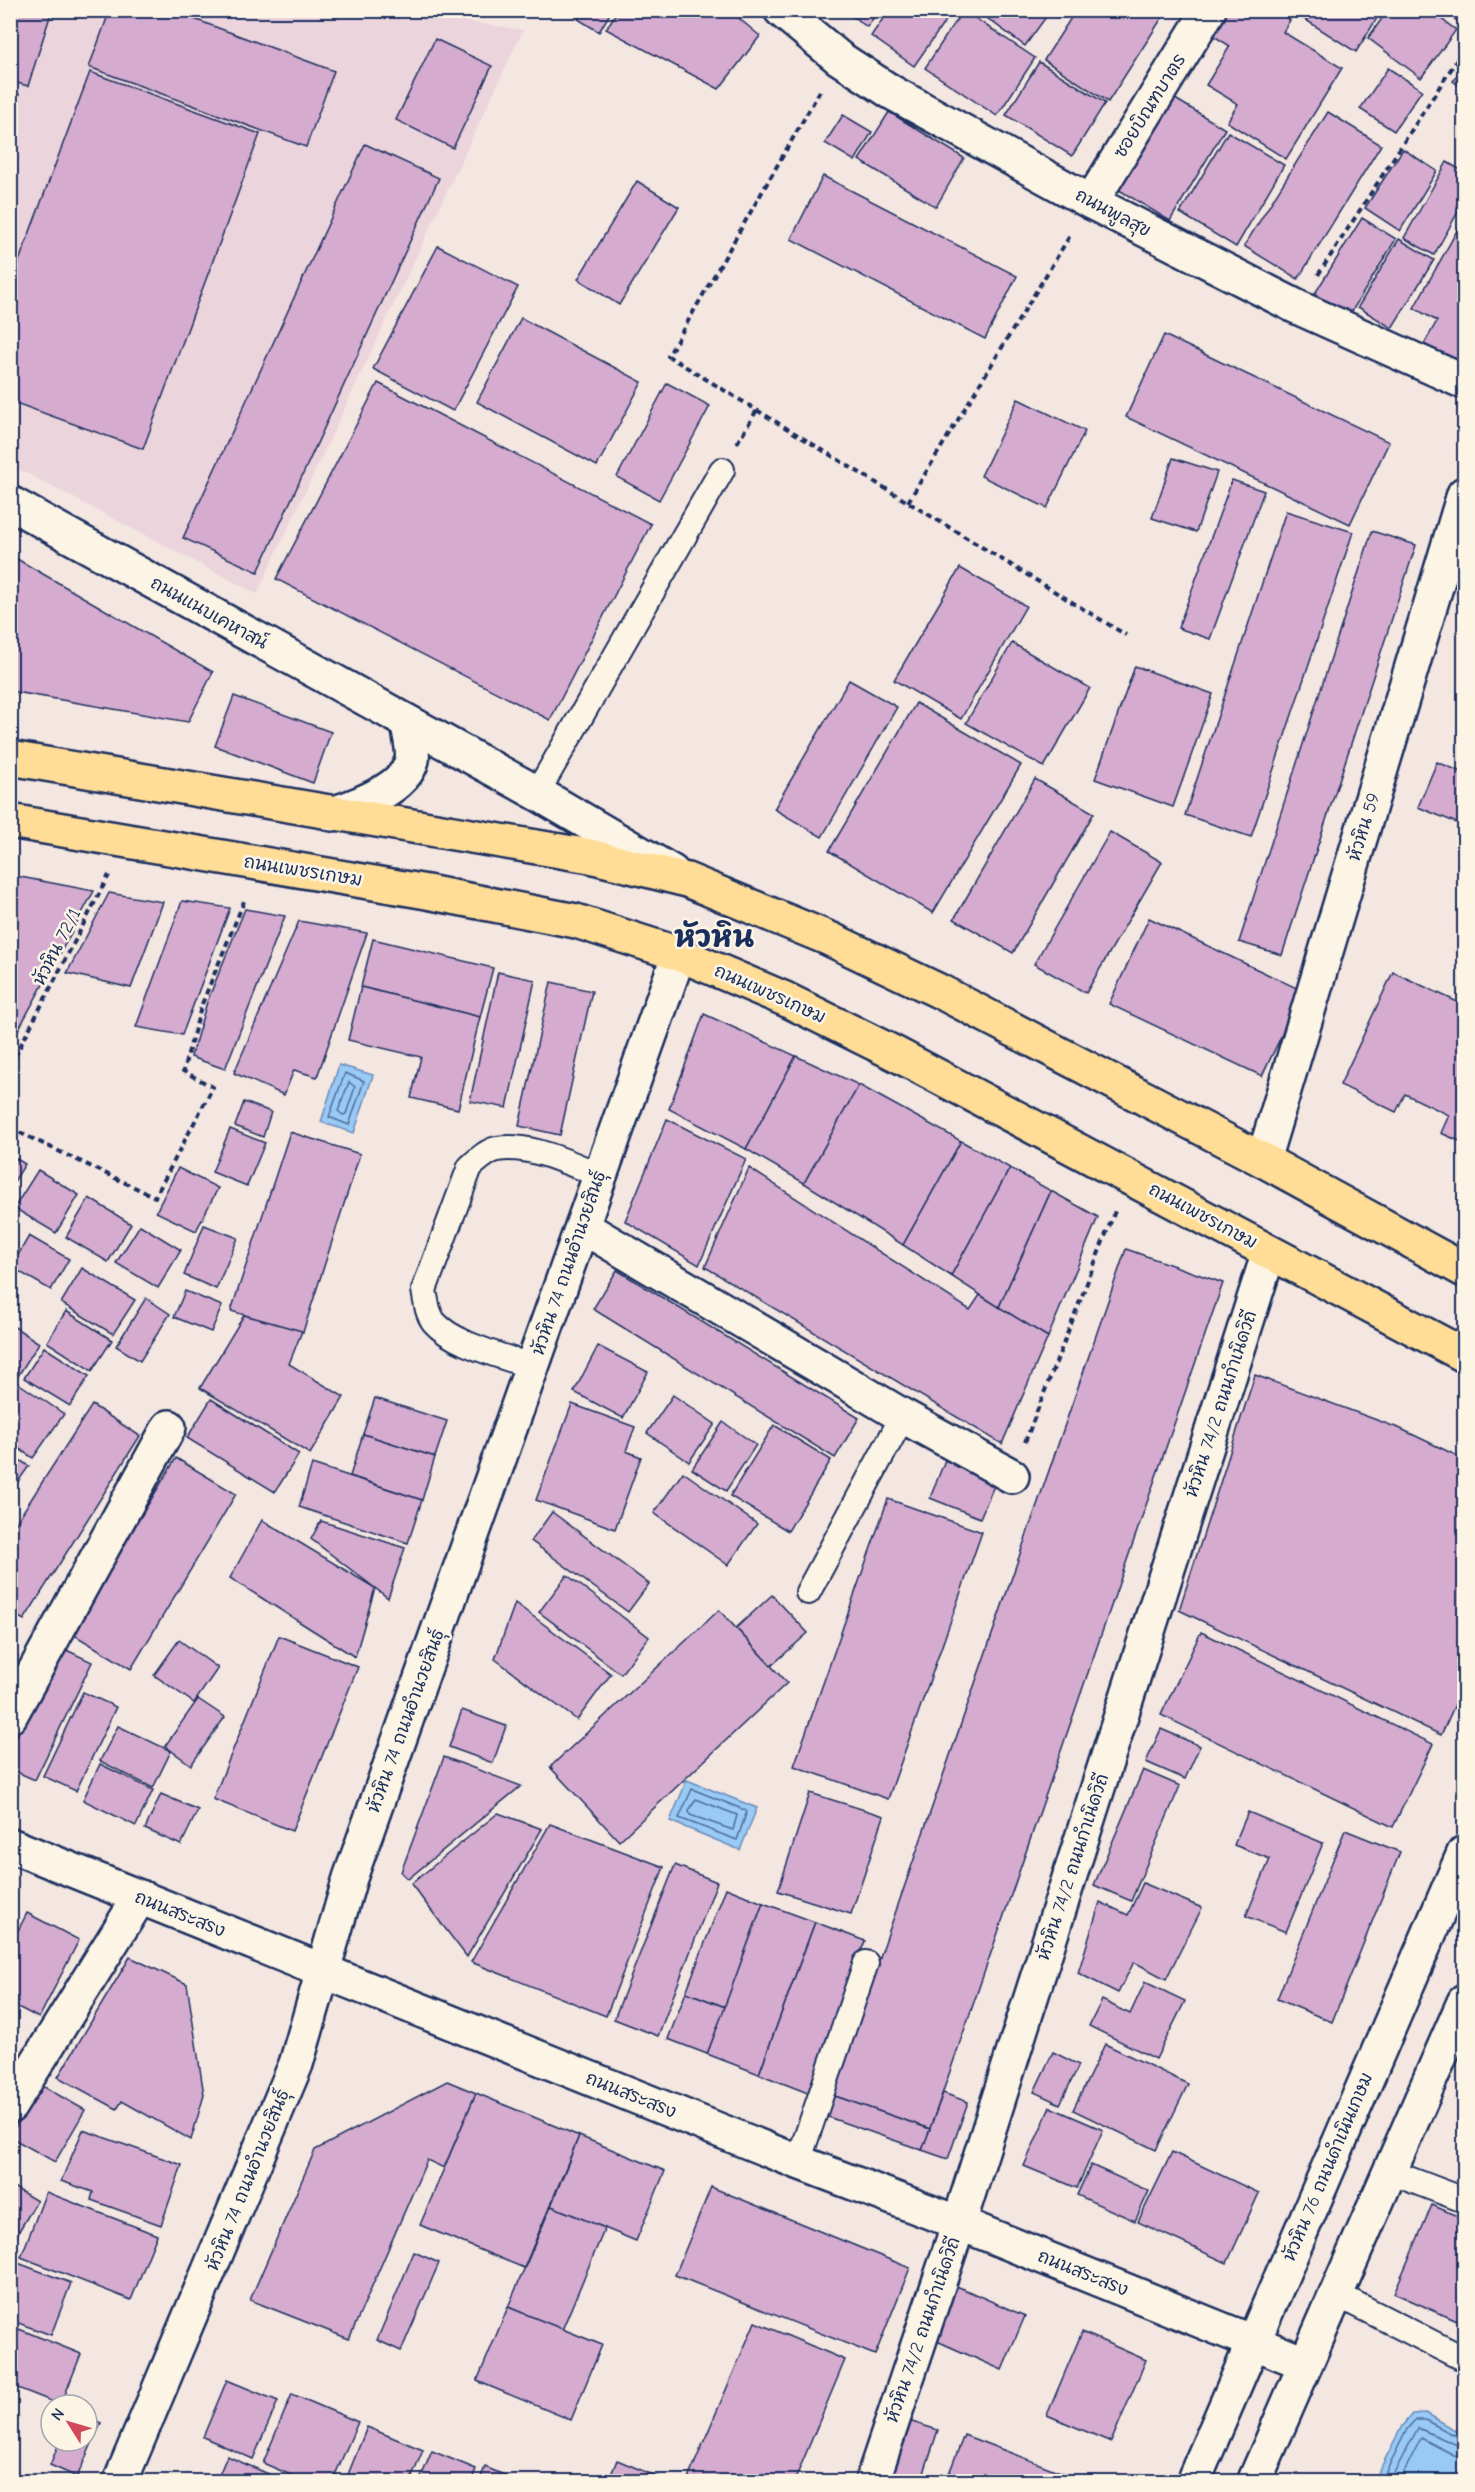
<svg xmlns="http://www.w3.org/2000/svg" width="1475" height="2492" viewBox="0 0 1475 2492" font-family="'Comic Neue','Playpen Sans Thai',sans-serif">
	<rect width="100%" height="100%" fill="#f4e6e1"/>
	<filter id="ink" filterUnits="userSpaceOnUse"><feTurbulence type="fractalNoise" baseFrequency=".0167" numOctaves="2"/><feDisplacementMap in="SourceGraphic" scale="12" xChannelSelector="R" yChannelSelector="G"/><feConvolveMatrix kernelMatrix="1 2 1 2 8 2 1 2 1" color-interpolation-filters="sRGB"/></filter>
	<g filter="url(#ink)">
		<polygon fill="#ebd4dc" points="387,10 523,30 257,594 11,465 10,11"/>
		<g fill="#99c9f5" stroke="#678bb9" stroke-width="1.5">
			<polygon points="339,1065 373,1075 354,1133 321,1122"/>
			<polygon points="687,1780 757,1808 740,1850 670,1821"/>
			<polygon points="1426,2413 1464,2435 1464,2481 1374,2481 1402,2426 1412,2414"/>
		</g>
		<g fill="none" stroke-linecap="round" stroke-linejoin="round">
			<g stroke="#4d6d9a" stroke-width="1.5">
				<polygon points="345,1073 364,1081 349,1125 329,1117"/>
				<polygon points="349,1082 355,1087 346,1114 343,1115 338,1111"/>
				<polygon points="692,1789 747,1811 737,1840 679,1818"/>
				<polygon points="696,1799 737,1815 733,1830 690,1815 689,1811"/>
				<polyline points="1381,2482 1407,2429 1415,2420 1425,2420 1464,2440"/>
				<polyline points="1389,2482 1418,2428 1464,2448"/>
				<polyline points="1399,2482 1421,2438 1454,2455 1464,2457"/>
			</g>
		</g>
		<g fill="#d5abd0" stroke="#1b2f5e" stroke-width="1.5">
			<polygon points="10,10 52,10 28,86 10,81"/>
			<polygon points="110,10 170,10 334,71 306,147 89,67"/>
			<polygon points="583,10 612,10 599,32 578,19"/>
			<polygon points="618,10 729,10 760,36 719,89 606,29"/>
			<polygon points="844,10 879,10 867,27"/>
			<polygon points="889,10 953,10 914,66 871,36"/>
			<polygon points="963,10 1035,58 997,116 925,68"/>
			<polygon points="976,10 1051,10 1025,46"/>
			<polygon points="1076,10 1167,10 1108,102 1044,60"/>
			<polygon points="1223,10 1274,10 1290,20 1283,32 1342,68 1286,159 1227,122 1238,104 1206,85 1230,46 1209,33"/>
			<polygon points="1290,10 1382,10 1356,52"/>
			<polygon points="1388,10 1429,10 1456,30 1421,78 1368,38"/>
			<polygon points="1442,10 1464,10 1464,17 1460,23"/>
			<polygon points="435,39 492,66 453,148 396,120"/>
			<polygon points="1039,62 1105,103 1072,156 1006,115"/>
			<polygon points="1464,64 1464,89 1453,81"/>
			<polygon points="1388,68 1422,90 1394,131 1360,109"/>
			<polygon points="90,72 260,134 143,449 10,401 10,285"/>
			<polygon points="10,91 19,94 10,120"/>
			<polygon points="1172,97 1225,129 1170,221 1116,188"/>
			<polygon points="889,112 964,158 936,207 859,160"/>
			<polygon points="1328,112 1381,145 1298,279 1244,246"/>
			<polygon points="843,115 872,132 855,161 825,143"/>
			<polygon points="1228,132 1284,165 1236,247 1180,213"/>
			<polygon points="365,144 439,178 258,572 183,538"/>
			<polygon points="1403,149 1437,171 1400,231 1365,208"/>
			<polygon points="1447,162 1464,172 1464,201 1434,255 1404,238"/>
			<polygon points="823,176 1017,276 985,339 791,239"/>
			<polygon points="637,181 679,207 619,305 578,279"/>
			<polygon points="1362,218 1396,239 1349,316 1314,295"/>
			<polygon points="1464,218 1464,344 1455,362 1424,344 1437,321 1414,308"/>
			<polygon points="1399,239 1434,260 1392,328 1358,307"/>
			<polygon points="438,246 518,287 453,411 373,369"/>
			<polygon points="521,318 642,382 597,466 477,402"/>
			<polygon points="1164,335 1389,442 1350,524 1126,417"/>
			<polygon points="378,383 651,524 550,720 276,579"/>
			<polygon points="667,383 710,406 659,500 617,477"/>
			<polygon points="1018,399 1085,431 1047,508 981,476"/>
			<polygon points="1173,458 1217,472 1196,532 1152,518"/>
			<polygon points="1232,480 1264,491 1210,639 1178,628"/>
			<polygon points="1286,511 1353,532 1251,837 1185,815"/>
			<polygon points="1372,531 1416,545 1282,955 1239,942"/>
			<polygon points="10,555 213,672 188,722 10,691"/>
			<polygon points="960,568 1026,606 961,719 894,680"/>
			<polygon points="1012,643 1090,688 1044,767 966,723"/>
			<polygon points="1135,666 1213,694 1173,807 1095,779"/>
			<polygon points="849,680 897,707 822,837 774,809"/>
			<polygon points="234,696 331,732 313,783 215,746"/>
			<polygon points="916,703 1021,765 933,913 829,851"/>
			<polygon points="1437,762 1464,773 1464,826 1418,807"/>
			<polygon points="1035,779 1094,813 1013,953 954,919"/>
			<polygon points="1110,832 1162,862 1086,993 1034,964"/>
			<polygon points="10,875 94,891 10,1045"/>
			<polygon points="109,893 163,902 131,988 67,973"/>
			<polygon points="182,901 230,908 182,1035 136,1027"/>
			<polygon points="245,909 285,916 225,1069 191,1057 207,1002"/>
			<polygon points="1149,918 1303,991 1262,1076 1109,1004"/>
			<polygon points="299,921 367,933 317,1077 294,1070 284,1095 234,1073"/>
			<polygon points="373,939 493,968 480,1017 361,987"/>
			<polygon points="498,972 535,980 507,1108 470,1101"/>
			<polygon points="1393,972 1464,1005 1464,1143 1441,1133 1449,1115 1405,1094 1396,1112 1340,1085"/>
			<polygon points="551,982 592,991 560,1135 519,1126"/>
			<polygon points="361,987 480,1017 458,1109 411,1098 421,1057 348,1040"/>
			<polygon points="704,1014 796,1056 746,1149 669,1109"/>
			<polygon points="796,1056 859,1085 804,1183 746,1149"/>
			<polygon points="859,1085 961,1141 903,1245 804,1183"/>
			<polygon points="244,1102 271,1112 263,1137 235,1126"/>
			<polygon points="667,1119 746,1159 699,1265 625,1221"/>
			<polygon points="230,1129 265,1143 247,1186 212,1172"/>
			<polygon points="290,1132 360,1154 303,1332 231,1311"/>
			<polygon points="961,1141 1010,1168 951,1276 903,1245"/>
			<polygon points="10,1155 25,1164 10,1188"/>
			<polygon points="178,1168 218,1188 196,1231 156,1212"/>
			<polygon points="749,1168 970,1310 980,1295 1048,1337 1002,1444 705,1267"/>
			<polygon points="1010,1168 1051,1191 999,1307 951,1276"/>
			<polygon points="38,1170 79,1195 56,1233 14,1208"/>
			<polygon points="1051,1191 1098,1217 1048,1337 999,1307"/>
			<polygon points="89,1198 131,1224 108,1262 66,1237"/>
			<polygon points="140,1225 181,1250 158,1288 116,1263"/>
			<polygon points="204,1225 238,1238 216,1289 184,1275"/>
			<polygon points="29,1236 69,1259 51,1290 11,1267"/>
			<polygon points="1126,1249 1223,1283 930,2129 832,2095"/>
			<polygon points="82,1268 135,1300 113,1334 61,1303"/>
			<polygon points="617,1270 859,1418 835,1458 593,1309"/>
			<polygon points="185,1291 222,1306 211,1332 174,1317"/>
			<polygon points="146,1298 170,1314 140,1361 116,1346"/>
			<polygon points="66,1311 112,1340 92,1371 47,1342"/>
			<polygon points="244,1315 302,1331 289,1364 344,1397 310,1454 200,1388"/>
			<polygon points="10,1324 39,1343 16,1379 10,1376"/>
			<polygon points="598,1346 648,1372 623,1418 574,1392"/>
			<polygon points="44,1347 89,1376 70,1406 24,1378"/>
			<polygon points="1255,1375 1401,1429 1464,1459 1464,1685 1441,1735 1179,1610"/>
			<polygon points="18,1383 64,1414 33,1458 10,1443 10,1395"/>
			<polygon points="673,1395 715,1424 689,1462 647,1433"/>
			<polygon points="375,1398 447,1421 435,1457 363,1434"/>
			<polygon points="211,1399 299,1454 275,1492 187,1438"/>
			<polygon points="572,1404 635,1427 626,1451 641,1457 615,1529 536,1500"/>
			<polygon points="92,1405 140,1436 24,1620 10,1612 10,1532"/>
			<polygon points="723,1422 756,1445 726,1491 692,1469"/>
			<polygon points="774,1425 831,1460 788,1531 730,1496"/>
			<polygon points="363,1434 435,1457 422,1500 350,1476"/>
			<polygon points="10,1454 29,1466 10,1493"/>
			<polygon points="176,1458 236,1494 131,1669 71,1633"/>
			<polygon points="945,1460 996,1481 980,1518 930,1498"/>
			<polygon points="312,1464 422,1500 408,1543 299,1507"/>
			<polygon points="683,1472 757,1524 728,1565 654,1513"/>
			<polygon points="888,1499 982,1532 888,1799 794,1766"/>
			<polygon points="552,1512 649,1584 628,1612 531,1541"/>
			<polygon points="262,1520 375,1588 355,1657 230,1578"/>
			<polygon points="321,1521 405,1548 388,1598 311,1539"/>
			<polygon points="567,1575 649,1637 621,1674 539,1612"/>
			<polygon points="772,1595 808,1633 771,1666 736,1628"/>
			<polygon points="515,1603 611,1674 577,1720 495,1659"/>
			<polygon points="719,1610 787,1683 619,1841 550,1767"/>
			<polygon points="1201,1632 1433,1744 1393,1827 1161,1715"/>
			<polygon points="279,1636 358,1667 292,1831 213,1799"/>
			<polygon points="179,1640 218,1668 194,1703 154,1675"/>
			<polygon points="60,1647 92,1662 35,1780 10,1769 10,1750"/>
			<polygon points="10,1652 18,1656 10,1670"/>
			<polygon points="83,1692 116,1707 76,1791 43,1776"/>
			<polygon points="198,1699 225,1717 191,1765 165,1746"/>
			<polygon points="462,1710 506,1726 493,1763 449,1747"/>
			<polygon points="118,1726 171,1751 153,1788 100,1761"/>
			<polygon points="1161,1729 1200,1746 1185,1779 1146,1762"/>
			<polygon points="444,1757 521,1786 408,1879 401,1872"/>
			<polygon points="100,1764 153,1790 136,1826 83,1800"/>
			<polygon points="1143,1770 1180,1786 1131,1901 1094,1885"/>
			<polygon points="810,1793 884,1816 851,1914 778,1891"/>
			<polygon points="161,1794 198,1810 181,1845 145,1829"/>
			<polygon points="1248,1812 1323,1843 1286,1932 1246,1916 1270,1859 1234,1845"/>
			<polygon points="498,1813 542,1829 467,1957 411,1884"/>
			<polygon points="550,1824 664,1867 606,2016 471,1962"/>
			<polygon points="1345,1830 1400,1852 1332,2022 1277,1999"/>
			<polygon points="675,1865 717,1882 658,2036 614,2019"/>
			<polygon points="1143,1883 1202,1908 1166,1979 1134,1962 1118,1993 1078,1973 1100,1902 1128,1915"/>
			<polygon points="726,1888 763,1903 725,2007 686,1992"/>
			<polygon points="763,1903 815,1922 759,2074 707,2054"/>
			<polygon points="27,1913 79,1940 39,2018 10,2003 10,1946"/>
			<polygon points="815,1922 865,1941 808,2093 759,2074"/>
			<polygon points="130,1957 187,1984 204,2095 191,2140 122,2101 117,2109 58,2077"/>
			<polygon points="1145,1982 1185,2001 1156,2059 1089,2026 1102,2000 1130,2014"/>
			<polygon points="686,1992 725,2007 707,2054 668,2039"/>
			<polygon points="1105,2044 1188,2084 1156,2150 1073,2110"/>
			<polygon points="1053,2052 1079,2065 1060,2104 1034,2092"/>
			<polygon points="447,2081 476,2093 444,2168 427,2160 349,2339 250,2300 315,2150"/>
			<polygon points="39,2084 85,2110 55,2162 10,2137"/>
			<polygon points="476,2093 579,2136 524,2268 420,2225"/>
			<polygon points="943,2093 968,2102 948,2159 922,2150"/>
			<polygon points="832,2095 930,2129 922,2150 825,2116"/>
			<polygon points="1050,2107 1103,2130 1077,2188 1024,2166"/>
			<polygon points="83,2130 182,2165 161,2225 91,2200 93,2192 61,2181"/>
			<polygon points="579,2136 665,2171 636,2241 551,2206"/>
			<polygon points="1172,2152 1259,2193 1227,2263 1138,2222"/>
			<polygon points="1091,2165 1149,2191 1135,2221 1077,2195"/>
			<polygon points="10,2185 37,2201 10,2246"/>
			<polygon points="711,2187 910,2268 875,2355 675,2275"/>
			<polygon points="46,2192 157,2235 131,2300 21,2257"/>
			<polygon points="1432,2205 1464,2219 1464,2324 1394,2293"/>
			<polygon points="551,2206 605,2228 562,2330 508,2307"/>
			<polygon points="414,2252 439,2263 401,2351 377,2340"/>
			<polygon points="10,2260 71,2283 51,2335 10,2320"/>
			<polygon points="952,2284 1025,2316 1002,2370 928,2337"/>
			<polygon points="508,2307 602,2345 571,2420 477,2381"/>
			<polygon points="755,2322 845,2360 794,2482 687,2481"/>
			<polygon points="19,2329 81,2354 61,2405 10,2385 10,2350"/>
			<polygon points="1082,2332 1146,2360 1111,2442 1047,2415"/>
			<polygon points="227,2380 278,2401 253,2459 203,2437"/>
			<polygon points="292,2394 358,2422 332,2482 307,2482 263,2463"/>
			<polygon points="87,2417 101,2423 77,2477 50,2465 60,2441 87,2441"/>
			<polygon points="899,2418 938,2430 921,2482 879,2482"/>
			<polygon points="367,2427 423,2450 410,2482 345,2482"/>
			<polygon points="964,2435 1063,2473 1060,2482 946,2481"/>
			<polygon points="432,2451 476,2469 471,2482 419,2482"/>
			<polygon points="227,2456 287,2482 216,2482"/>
			<polygon points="617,2460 670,2482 608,2482"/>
			<polygon points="485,2467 521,2482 479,2482"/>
		</g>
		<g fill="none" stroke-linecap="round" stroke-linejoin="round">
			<defs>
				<g id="lane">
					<polyline points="537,793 722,470"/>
					<path d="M533,1367C504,1356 454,1345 434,1322C427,1313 426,1301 424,1290L470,1167C478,1160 487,1151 497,1149C530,1143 570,1164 600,1175"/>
					<polyline points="808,1592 903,1416"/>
					<polyline points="798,2162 866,1963"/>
					<polyline points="1390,2172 1464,2200"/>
					<polyline points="1334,2293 1464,2359"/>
				</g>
				<g id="street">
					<polyline points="781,10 839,58 891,92 1091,202 1297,307 1464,382"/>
					<polyline points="1091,202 1209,10"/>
					<polyline points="1263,1160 1464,494"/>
					<polyline points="583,1227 903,1416 1012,1476"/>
					<polyline points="10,1716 169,1427"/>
					<polyline points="10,1845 798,2162 959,2223 1253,2342"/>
					<polyline points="10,2106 140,1897"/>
					<polyline points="120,2482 296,2064 350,1878 679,954"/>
					<polyline points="872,2482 959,2223 1269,1252"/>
				</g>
				<g id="secondary">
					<polyline points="10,503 537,793 672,872"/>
					<path d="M332,814C356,806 405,789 412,760C414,750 409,733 408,723"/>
					<polyline points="1253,2342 1304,2363"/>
					<polyline points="1193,2482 1464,1853"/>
					<polyline points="1254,2482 1464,2002"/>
				</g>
				<g id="primary">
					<polyline points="10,758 590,856 687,880 830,939 941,992 1263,1160 1464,1270"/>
					<polyline points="10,821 427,892 576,921 679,954 785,999 894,1053 1464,1355"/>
				</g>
			</defs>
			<use href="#lane" stroke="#1b2f5e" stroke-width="28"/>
			<use href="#street" stroke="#1b2f5e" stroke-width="38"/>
			<use href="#secondary" stroke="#1b2f5e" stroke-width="38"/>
			<use href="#primary" stroke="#1b2f5e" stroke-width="38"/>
			<g stroke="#1b2f5e" stroke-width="4" stroke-dasharray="6 4.5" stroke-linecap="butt">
				<polyline points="820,91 668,356 1126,635"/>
				<polyline points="1318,275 1464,49"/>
				<polyline points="737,443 757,410"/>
				<polyline points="908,502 1071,234"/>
				<polyline points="10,1066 109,875"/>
				<polyline points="10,1128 155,1197 213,1087 183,1071 202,1004 245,899"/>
				<polyline points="10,1237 17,1241 10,1251"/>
				<polyline points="1025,1442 1115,1211"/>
			</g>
			<use href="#lane" stroke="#fcf5e5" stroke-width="24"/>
			<use href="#street" stroke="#fcf5e5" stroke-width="33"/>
			<use href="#secondary" stroke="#fcf5e5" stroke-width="33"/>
			<use href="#primary" stroke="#ffdd96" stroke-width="33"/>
		</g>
	</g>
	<g text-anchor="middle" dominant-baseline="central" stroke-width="5" stroke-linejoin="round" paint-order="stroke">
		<g font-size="18" fill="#1b2f5e" stroke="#fcf5e5">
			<text transform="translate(1150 106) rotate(-58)">ซอยบิณฑบาตร</text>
			<text transform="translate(1113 213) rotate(28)">ถนนพูลสุข</text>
			<text transform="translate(209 613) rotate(29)">ถนนแนบเคหาสน์</text>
			<text transform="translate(1364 827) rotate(-73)">หัวหิน 59</text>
			<text transform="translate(303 871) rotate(9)">ถนนเพชรเกษม</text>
			<text transform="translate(57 947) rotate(-63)">หัวหิน 72/1</text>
			<text transform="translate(770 994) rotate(24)">ถนนเพชรเกษม</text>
			<text transform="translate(1203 1216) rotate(28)">ถนนเพชรเกษม</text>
			<text transform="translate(569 1263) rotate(-71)">หัวหิน 74 ถนนอำนวยสินธุ์</text>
			<text transform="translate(1221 1404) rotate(-72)">หัวหิน 74/2 ถนนกำเนิดวิถี</text>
			<text transform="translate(406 1721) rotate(-70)">หัวหิน 74 ถนนอำนวยสินธุ์</text>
			<text transform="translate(1073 1867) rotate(-72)">หัวหิน 74/2 ถนนกำเนิดวิถี</text>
			<text transform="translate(180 1914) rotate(22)">ถนนสระสรง</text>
			<text transform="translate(631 2095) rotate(22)">ถนนสระสรง</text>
			<text transform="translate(1328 2167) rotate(-67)">หัวหิน 76 ถนนดำเนินเกษม</text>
			<text transform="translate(248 2180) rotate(-68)">หัวหิน 74 ถนนอำนวยสินธุ์</text>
			<text transform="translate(1083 2273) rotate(22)">ถนนสระสรง</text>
			<text transform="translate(923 2330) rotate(-71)">หัวหิน 74/2 ถนนกำเนิดวิถี</text>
		</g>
		<g font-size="30" font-weight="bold" fill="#1b2f5e" stroke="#fcf5e5">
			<text x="714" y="937">หัวหิน</text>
		</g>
	</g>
	<rect width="1475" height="2492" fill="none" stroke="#fcf5e5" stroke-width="36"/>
	<rect x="18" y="18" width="1439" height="2456" fill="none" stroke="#1b2f5e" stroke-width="2" filter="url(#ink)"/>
	<g transform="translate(69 2423) rotate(307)"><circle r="28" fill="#fcf5e5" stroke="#a2a6af" stroke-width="1.5"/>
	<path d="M0-4.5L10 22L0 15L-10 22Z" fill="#d1495b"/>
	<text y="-9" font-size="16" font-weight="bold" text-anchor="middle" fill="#1b2f5e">N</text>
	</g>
</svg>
